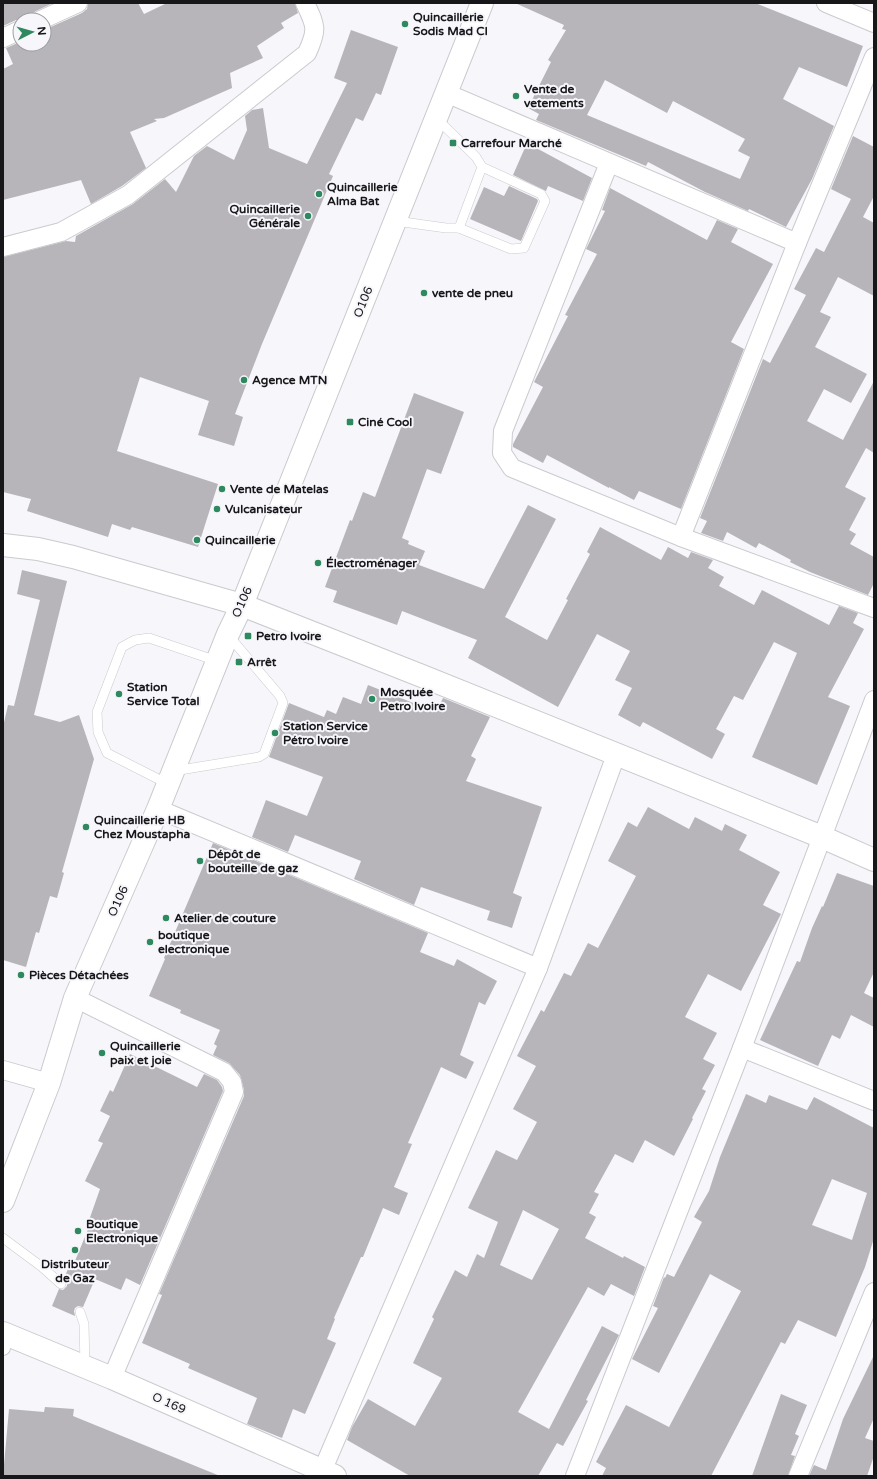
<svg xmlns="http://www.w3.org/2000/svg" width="877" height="1479" viewBox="0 0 877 1479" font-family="'Varela Round',sans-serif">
	<rect width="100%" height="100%" fill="#f6f6fb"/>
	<g fill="#b7b5b9" fill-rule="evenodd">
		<polygon points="3,3 53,3 36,11 32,14 31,20 16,20 3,26"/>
		<polygon points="88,3 138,3 144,14 167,3 295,3 298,13 281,23 284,28 257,46 263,58 230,73 232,88 164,118 154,119 157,121 130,132 146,168 122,186 91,204 81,180 3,200 3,69 13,64 6,48 20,42 20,44 44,44 44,30 82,13 87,9"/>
		<path d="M515,3H755L863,46L847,87L799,67L783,99L834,126L812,179L786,227L749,209L748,211L705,192L648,162L646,166L536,120L539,114L528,108L551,62L548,60L566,30L562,29L564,25ZM605,80L667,113L673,101L745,139L738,151L750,157L740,179L587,115Z"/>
		<polygon points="351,30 398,47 381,95 376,93 363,121 356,118 329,174 333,176 262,344 235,414 243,417 234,446 198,435 209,401 140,377 117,451 218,484 198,547 132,527 130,530 112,524 108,537 27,511 31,499 3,492 3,257 66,241 75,242 76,236 133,204 165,179 176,192 194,156 207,146 234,160 247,130 245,116 252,110 263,108 269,148 307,164 347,83 334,78"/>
		<polygon points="853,136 874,147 874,196 863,217 874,223 874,296 838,277 820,312 831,317 815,347 867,374 851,403 824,389 807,421 843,440 874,381 874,453 866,448 845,487 866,498 849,530 856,534 850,544 874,557 874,583 868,595 810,572 790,562 791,560 759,543 756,548 727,532 723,541 701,533 707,521 700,518 763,359 770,363 806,295 794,289 816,248 824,252 851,199 831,189"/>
		<polygon points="527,143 592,178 583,201 548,186 546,191 513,175"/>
		<polygon points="509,186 537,199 538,201 521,241 470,219 484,187 504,196"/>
		<polygon points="610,188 707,240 717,220 738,229 731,242 773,264 731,342 744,349 681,509 639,491 634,500 609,487 609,488 547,455 543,463 513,447 513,444 543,387 534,382 568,316 565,315 597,254 586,249 605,211 602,210"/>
		<polygon points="414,393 464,412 441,474 427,469 402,538 409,541 408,544 425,551 419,565 484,589 528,505 556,519 505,617 547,640 568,600 566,599 590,554 587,552 600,527 661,560 668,547 688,558 691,552 713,560 708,568 724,577 719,586 754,605 762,590 829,625 839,606 858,613 853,623 864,629 828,697 850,706 817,785 752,757 797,653 774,642 743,700 734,696 716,729 725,734 712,759 643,722 640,727 618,715 632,688 615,680 630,651 597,634 558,707 468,658 477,640 402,611 397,625 333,602 337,591 325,587 350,520 352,521 363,492 375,497"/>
		<polygon points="22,570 67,581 34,715 60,722 79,715 94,759 62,872 64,873 57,898 50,896 39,933 36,932 26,967 3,960 3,727 8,705 14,706 40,600 17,594"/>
		<polygon points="368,685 436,712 443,698 490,717 471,756 476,759 466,781 542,807 513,893 522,897 512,928 487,920 490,911 421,887 414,905 354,879 361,861 295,835 288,852 252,837 266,800 307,816 323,777 269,757 289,703 324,717 327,710 336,714 343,697 361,704"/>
		<path d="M648,807L689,829L695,817L722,831L725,824L747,835L739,850L780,872L763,905L781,914L741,991L708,974L685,1017L717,1033L703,1059L715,1065L702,1089L706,1091L692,1118L693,1119L674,1156L645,1140L633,1163L615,1154L594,1192L599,1194L589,1213L596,1217L585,1238L623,1258L624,1256L645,1267L634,1296L611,1284L604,1296L588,1287L518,1412L549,1429L602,1326L619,1335L586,1400L588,1401L563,1446L557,1443L538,1476H410L347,1440L352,1427L368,1399L415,1426L442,1378L413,1363L434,1319L432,1317L455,1270L467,1277L477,1254L484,1258L498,1222L468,1208L496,1150L517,1160L537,1122L513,1109L536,1066L517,1056L541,1010L544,1012L564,973L571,976L588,943L598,948L636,876L608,861L628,822L637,827ZM523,1210L559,1229L532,1280L500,1265Z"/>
		<polygon points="213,843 428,933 420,952 454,966 457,959 497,981 485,1005 479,1002 460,1055 474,1062 466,1079 441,1067 408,1143 412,1144 394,1187 408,1193 399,1215 383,1208 363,1257 361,1257 334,1318 335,1319 327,1339 336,1343 305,1414 293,1409 282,1438 247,1424 257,1398 188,1368 190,1364 142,1343 162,1295 159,1294 244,1096 244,1090 240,1075 229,1063 213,1055 217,1046 214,1044 220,1030 180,1013 181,1010 149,996 165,959 164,958"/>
		<polygon points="837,873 874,886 874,972 864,993 874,998 874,1027 851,1015 840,1039 832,1035 818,1066 760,1040 797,961 800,962 812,928 822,906 823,907"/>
		<polygon points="130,1054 197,1087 204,1074 217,1080 222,1087 223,1091 140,1285 126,1278 121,1290 95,1279 83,1307 78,1306 75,1308 74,1311 75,1316 52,1306 59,1289 63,1290 67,1286 67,1282 64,1278 72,1260 75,1261 89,1227 87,1226 100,1189 85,1181 103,1143 98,1141 110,1116 100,1111 110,1090 113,1092"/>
		<path d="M746,1094L766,1103L769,1095L807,1110L814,1097L874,1128V1238L865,1267L836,1337L798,1320L785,1344L781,1342L711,1476H602L606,1468L596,1462L626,1405L669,1427L741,1291L710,1274L659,1373L632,1359L658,1308L653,1306L664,1277L665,1278L667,1274L674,1277L702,1222L694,1217L709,1191L720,1157ZM832,1179L867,1193L852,1240L812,1225Z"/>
		<polygon points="874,1355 874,1418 865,1438 874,1441 874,1456 867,1476 809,1476 814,1465 826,1470 843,1419"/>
		<polygon points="781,1394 807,1405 795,1434 799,1436 791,1455 795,1456 788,1476 752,1476"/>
		<polygon points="45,1407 74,1409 73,1416 220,1476 3,1476 9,1409 44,1412"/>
	</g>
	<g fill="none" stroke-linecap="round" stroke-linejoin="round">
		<defs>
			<g id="service">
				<polyline points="396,221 446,228 459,228 482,167 476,157 436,118"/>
				<polyline points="459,228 511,249 524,248 545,201 541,194 482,167"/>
				<polyline points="174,771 259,757 264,754 283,703 280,696 228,635"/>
				<polyline points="168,784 107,753 98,732 97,712 122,647 135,640 149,638 217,661"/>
				<polyline points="3,1238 42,1267 61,1284"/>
				<polyline points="80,1312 84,1324 85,1366"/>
			</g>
			<polyline id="pedestrian" points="3,1348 4,1333"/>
			<g id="minor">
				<polyline points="826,3 874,23"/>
				<polyline points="41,20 78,3"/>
				<polyline points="3,38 20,30"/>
				<polyline points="446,93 797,243"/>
				<polyline points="609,163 503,431 502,453 512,468 681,537 874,608"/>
				<path d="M3,247L61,232L128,195L307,53C318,29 316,26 305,3"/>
				<polyline points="681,537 797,243 874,57"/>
				<polyline points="158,809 538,968"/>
				<polyline points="75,998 224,1072 232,1082 234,1092 112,1378"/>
				<polyline points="742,1048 874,1101"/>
				<polyline points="3,1070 49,1083"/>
				<polyline points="320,1476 538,968 616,755"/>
				<polyline points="575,1476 742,1048 874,700"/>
				<polyline points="798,1476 874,1292"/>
			</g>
			<g id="tertiary">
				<polyline points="3,545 38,549 73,557 242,605 422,676 822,837 874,860"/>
				<polyline points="3,1333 112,1378 335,1476"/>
			</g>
			<polyline id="secondary" points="3,1201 49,1083 75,998 158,809 228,634 242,605 482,3"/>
		</defs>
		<use href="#service" stroke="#cacacf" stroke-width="10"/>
		<use href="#pedestrian" stroke="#cacacf" stroke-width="16"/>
		<use href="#minor" stroke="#cacacf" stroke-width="20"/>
		<use href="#tertiary" stroke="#cacacf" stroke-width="24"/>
		<use href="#secondary" stroke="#cacacf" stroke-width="24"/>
		<use href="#service" stroke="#fff" stroke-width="9"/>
		<use href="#pedestrian" stroke="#fff" stroke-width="14"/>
		<use href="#minor" stroke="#fff" stroke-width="18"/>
		<use href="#tertiary" stroke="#fff" stroke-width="22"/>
		<use href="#secondary" stroke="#fff" stroke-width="22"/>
	</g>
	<g fill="#2e895f" stroke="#f6f6fb" stroke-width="1.5">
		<circle cx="405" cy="24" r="4"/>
		<circle cx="516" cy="96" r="4"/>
		<rect x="449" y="139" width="8" height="8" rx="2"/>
		<circle cx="319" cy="194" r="4"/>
		<circle cx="308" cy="216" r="4"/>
		<circle cx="424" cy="293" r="4"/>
		<circle cx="244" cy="380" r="4"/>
		<rect x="346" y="418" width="8" height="8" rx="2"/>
		<circle cx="222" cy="489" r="4"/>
		<circle cx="217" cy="509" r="4"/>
		<circle cx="197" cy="540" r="4"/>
		<circle cx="318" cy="563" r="4"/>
		<rect x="244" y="632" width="8" height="8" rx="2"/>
		<rect x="235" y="658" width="8" height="8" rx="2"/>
		<circle cx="119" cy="694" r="4"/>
		<circle cx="372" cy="699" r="4"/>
		<circle cx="275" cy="733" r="4"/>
		<circle cx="86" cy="827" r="4"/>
		<circle cx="200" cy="861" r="4"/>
		<circle cx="166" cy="918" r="4"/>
		<circle cx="150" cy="942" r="4"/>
		<circle cx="21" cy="975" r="4"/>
		<circle cx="102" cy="1053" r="4"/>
		<circle cx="78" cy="1231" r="4"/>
		<circle cx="75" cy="1250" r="4"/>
	</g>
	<g text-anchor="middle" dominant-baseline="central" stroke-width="4" stroke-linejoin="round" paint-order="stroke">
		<g font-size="12" font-weight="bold" fill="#171719" stroke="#f6f6fb" text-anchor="start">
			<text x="413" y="17">Quincaillerie<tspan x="413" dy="14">Sodis Mad CI</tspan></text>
			<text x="524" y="89">Vente de<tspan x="524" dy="14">vetements</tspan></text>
			<text x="461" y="143">Carrefour Marché</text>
			<text x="327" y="187">Quincaillerie<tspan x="327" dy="14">Alma Bat</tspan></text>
			<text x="300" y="209" text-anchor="end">Quincaillerie<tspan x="300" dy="14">Générale</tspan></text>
			<text x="432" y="293">vente de pneu</text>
			<text x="252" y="380">Agence MTN</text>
			<text x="358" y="422">Ciné Cool</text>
			<text x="230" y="489">Vente de Matelas</text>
			<text x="225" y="509">Vulcanisateur</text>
			<text x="205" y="540">Quincaillerie</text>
			<text x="326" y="563">Électroménager</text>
			<text x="256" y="636">Petro Ivoire</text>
			<text x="247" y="662">Arrêt</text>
			<text x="127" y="687">Station<tspan x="127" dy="14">Service Total</tspan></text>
			<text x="380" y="692">Mosquée<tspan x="380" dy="14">Petro Ivoire</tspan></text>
			<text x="283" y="726">Station Service<tspan x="283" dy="14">Pétro Ivoire</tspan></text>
			<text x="94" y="820">Quincaillerie HB<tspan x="94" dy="14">Chez Moustapha</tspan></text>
			<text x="208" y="854">Dépôt de<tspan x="208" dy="14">bouteille de gaz</tspan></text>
			<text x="174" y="918">Atelier de couture</text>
			<text x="158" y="935">boutique<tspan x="158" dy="14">electronique</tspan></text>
			<text x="29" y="975">Pièces Détachées</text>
			<text x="110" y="1046">Quincaillerie<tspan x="110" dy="14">paix et joie</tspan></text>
			<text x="86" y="1224">Boutique<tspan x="86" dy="14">Electronique</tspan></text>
			<text x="75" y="1264" text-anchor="middle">Distributeur<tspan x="75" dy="14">de Gaz</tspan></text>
		</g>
		<g font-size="12" fill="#171719" stroke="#f6f6fb">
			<text transform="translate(363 302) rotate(-68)">O106</text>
			<text transform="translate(242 602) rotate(-66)">O106</text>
			<text transform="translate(118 901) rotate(-66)">O106</text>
			<text transform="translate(169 1403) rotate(24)">O 169</text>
		</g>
	</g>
	<rect width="877" height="1479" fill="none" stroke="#171719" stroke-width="8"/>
	<g transform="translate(32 32) rotate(84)"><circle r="19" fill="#f6f6fb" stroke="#9d9da1"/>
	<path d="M0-3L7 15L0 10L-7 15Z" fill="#2e895f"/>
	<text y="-6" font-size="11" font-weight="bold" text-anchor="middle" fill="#171719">N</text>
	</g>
</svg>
